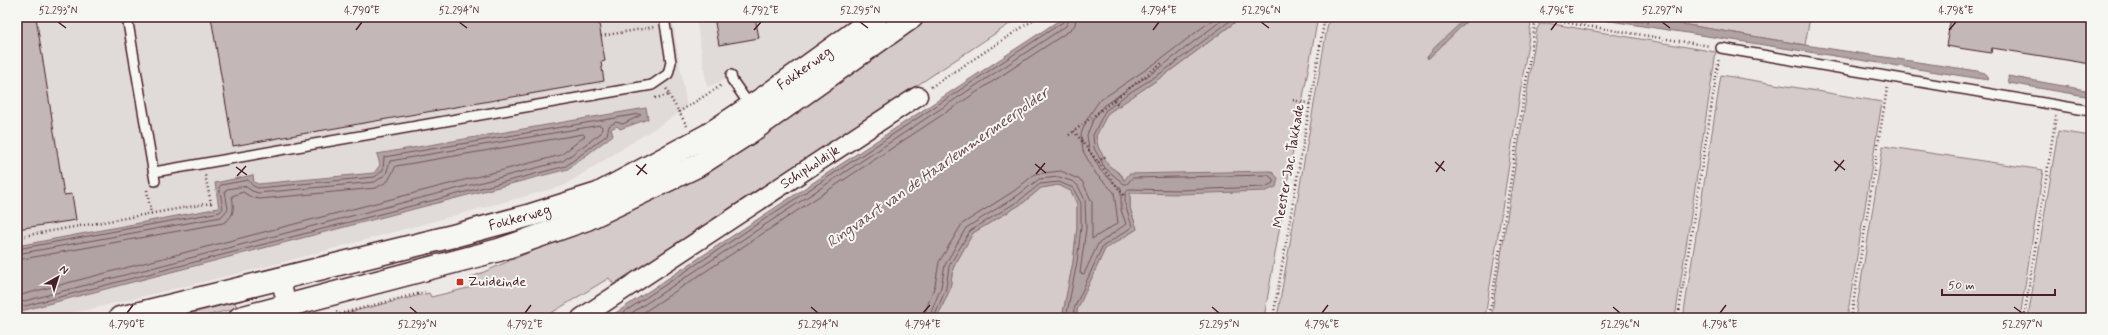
<svg xmlns="http://www.w3.org/2000/svg" width="2108" height="335" viewBox="0 0 2108 335" font-family="Mynerve,sans-serif">
	<rect width="100%" height="100%" fill="#ece9e6"/>
	<filter id="ink" filterUnits="userSpaceOnUse"><feTurbulence type="fractalNoise" baseFrequency=".025" numOctaves="2"/><feDisplacementMap in="SourceGraphic" scale="8" xChannelSelector="R" yChannelSelector="G"/><feConvolveMatrix kernelMatrix="1 2 1 2 8 2 1 2 1" color-interpolation-filters="sRGB"/></filter>
	<g filter="url(#ink)">
		<g fill="#e0dad8">
			<polygon points="17,17 672,17 687,108 563,186 272,265 53,318 17,318"/>
			<polygon points="696,17 853,17 737,101 732,77 707,87"/>
		</g>
		<g fill="#d4cbca" stroke="#8f757a">
			<polygon points="927,17 1020,17 615,286 609,278 543,318 325,318 429,293 431,297 472,287 470,278 668,192 744,147"/>
			<polygon points="1242,17 1318,17 1290,167 1264,318 1077,318 1077,310 1105,249 1137,229 1130,208 1130,193 1122,175 1108,165 1098,147 1096,136 1101,125 1108,113 1166,74"/>
			<polygon points="1329,17 1467,17 1427,57 1428,59 1471,17 1532,17 1485,318 1277,318"/>
			<polygon points="1641,17 1810,17 1805,45"/>
			<polygon points="1547,23 1716,52 1675,318 1491,318 1537,29 1540,24"/>
			<polygon points="1721,75 1882,102 1847,318 1683,318"/>
			<polygon points="2058,131 2091,136 2091,318 2028,318"/>
			<polygon points="1883,146 2043,170 2020,318 1855,318"/>
			<polygon points="1058,185 1071,191 1077,204 1077,227 1073,262 1062,318 937,318 950,289 953,268 973,233 1023,203 1041,188"/>
			<polygon points="234,299 237,308 198,318 157,318"/>
		</g>
		<g fill="#b1a2a3" stroke="#886e73">
			<polygon points="1064,17 1242,17 1166,74 1108,113 1096,136 1098,147 1108,165 1121,175 1124,181 1129,174 1271,171 1278,178 1276,187 1266,191 1180,194 1130,193 1130,208 1137,229 1105,249 1077,310 1077,318 1062,318 1073,262 1077,227 1077,204 1071,191 1058,185 1041,188 1023,203 973,233 953,268 950,289 937,318 608,318"/>
			<polygon points="1467,17 1471,17 1429,58 1427,58 1434,48"/>
			<polygon points="1585,17 1641,17 1805,45 1977,71 1985,73 1988,80"/>
			<polygon points="2008,76 2091,91 2091,97 2009,83"/>
			<polygon points="646,108 648,119 620,129 617,126 611,129 613,135 568,169 17,312 17,246 219,208 215,183 253,175 254,182 258,184 374,173 380,165 377,154"/>
		</g>
		<g fill="none" stroke-linecap="round" stroke-linejoin="round">
			<g stroke="#73535b" stroke-width="1">
				<polyline points="1611,17 1648,23 1649,17"/>
				<polyline points="17,249 220,212 223,208 219,187 221,185 248,180 253,186 258,188 375,177 383,170 384,157 639,114 641,115 623,124 616,122 609,126 607,135 566,166 17,308"/>
				<polyline points="17,254 221,217 228,209 225,191 227,189 245,186 252,191 258,193 375,182 386,174 390,161 600,125 602,127 601,133 563,161 17,303"/>
				<path d="M17,260L223,223C235,217 234,207 232,196L243,192L251,197L259,199L376,188L388,181L396,166L583,134L585,136L561,155L17,296"/>
				<polyline points="615,318 1063,22 1065,17"/>
				<polyline points="624,318 1066,26 1070,17"/>
				<polyline points="635,318 1069,31 1075,25 1076,17"/>
				<polyline points="923,318 935,285 939,262 962,224 1014,191 1035,174 1061,171 1082,181 1092,202 1092,239 1118,223 1114,192 1096,174 1083,151 1081,134 1087,119 1099,101 1157,62 1216,17"/>
				<polyline points="929,318 941,287 945,265 966,228 1017,196 1039,179 1059,177 1074,182 1078,186 1085,200 1086,228 1080,273 1084,274 1098,244 1126,224 1121,210 1121,189 1101,171 1089,150 1087,135 1093,120 1103,106 1161,67 1226,17"/>
				<polyline points="934,318 946,288 949,266 970,231 1020,200 1040,184 1059,182 1073,188 1081,203 1081,227 1077,262 1066,318"/>
				<path d="M1073,318L1074,309L1102,247L1132,227C1130,216 1120,200 1128,189L1180,190L1265,187L1273,183V179L1268,175L1132,178L1127,184H1124L1105,168L1094,148L1093,135L1105,111L1126,95L1164,71L1235,17"/>
			</g>
		</g>
		<g fill="#c4b7b7" stroke="#4a1f2b">
			<polygon points="17,17 36,17 64,195 72,194 76,220 17,229"/>
			<polygon points="211,17 598,17 605,61 601,62 604,81 233,146"/>
			<polygon points="714,17 755,17 759,38 719,45"/>
			<polygon points="1951,17 2091,17 2091,64 1992,48 1991,53 1946,46"/>
		</g>
		<g fill="none" stroke-linecap="round" stroke-linejoin="round">
			<defs>
				<g id="lane">
					<polyline points="127,17 155,181"/>
					<polyline points="1721,48 2091,111"/>
					<polyline points="731,75 732,80 751,107"/>
					<polyline points="154,172 652,85 668,74 671,62 664,17"/>
				</g>
				<g id="street">
					<polyline points="280,277 290,318"/>
					<path id="s1" d="M581,318L918,96"/>
				</g>
				<g id="primary">
					<path id="s2" d="M120,318L453,236L531,215L598,194L708,135L765,97L876,17"/>
					<polyline points="240,318 499,250 587,219 697,166 747,134 912,17"/>
				</g>
			</defs>
			<use href="#lane" stroke="#4a1f2b" stroke-width="12"/>
			<use href="#street" stroke="#4a1f2b" stroke-width="21"/>
			<use href="#primary" stroke="#4a1f2b" stroke-width="25"/>
			<g stroke="#4a1f2b" stroke-width="2.5" stroke-dasharray="1 3" stroke-linecap="butt">
				<polyline points="601,36 654,27"/>
				<polyline points="931,87 1038,17"/>
				<polyline points="669,95 679,112"/>
				<polyline points="655,98 669,95 666,88"/>
				<polyline points="1114,100 1121,108"/>
				<polyline points="1293,100 1310,104"/>
				<polyline points="687,126 679,112 722,85"/>
				<polyline points="1074,131 1125,197"/>
				<polyline points="1069,135 1162,63"/>
				<polyline points="1098,162 1106,156"/>
				<polyline points="147,190 151,214"/>
				<polyline points="17,237 211,203 205,175"/>
				<polyline points="336,312 339,314 425,292"/>
				<polyline points="1273,318 1325,17"/>
				<polyline points="1489,318 1535,25 1544,19 1710,46"/>
				<polyline points="1678,318 1719,58"/>
				<polyline points="1851,318 1887,88"/>
				<polyline points="2024,318 2056,116"/>
			</g>
			<use href="#lane" stroke="#f6f6f2" stroke-width="9"/>
			<use href="#street" stroke="#f6f6f2" stroke-width="18"/>
			<use href="#primary" stroke="#f6f6f2" stroke-width="22"/>
		</g>
	</g>
	<path fill="none" stroke="#4a1f2b" stroke-width="1.5" d="M58,22L66,28M459,22L467,28M860,22L868,28M1261,22L1269,28M1662,22L1670,28M356,30L362,22M754,30L761,22M1153,30L1159,22M1551,30L1557,22M1949,30L1956,22M1834,161L1845,170M1435,162L1445,171M1035,164L1046,173M636,165L647,174M236,167L247,175M1835,171L1844,160M1436,172L1444,161M1036,174L1045,163M637,175L646,164M237,176L246,166M410,307L417,313M811,307L818,313M1212,307L1219,313M1613,307L1620,313M2014,307L2022,313M127,313L133,305M525,313L531,305M923,313L930,305M1322,313L1328,305M1720,313L1726,305"/>
	<rect fill="#c8321e" stroke="#f6f6f2" stroke-width="1.5" x="456" y="278" width="8" height="8" rx="2"/>
	<g text-anchor="middle" dominant-baseline="central" stroke-width="4" stroke-linejoin="round" paint-order="stroke">
		<g font-size="14" fill="#4a1f2b" stroke="#f6f6f2">
			<text stroke="none"><textPath href="#s2" startOffset="736">Fokkerweg</textPath></text>
			<text transform="translate(1289 166) rotate(-80)">Meester Jac. Takkade</text>
			<text stroke="none"><textPath href="#s1" startOffset="274">Schipholdijk</textPath></text>
			<text stroke="none"><textPath href="#s2" startOffset="412">Fokkerweg</textPath></text>
		</g>
		<g font-size="14" fill="#4a1f2b" stroke="#f6f6f2" text-anchor="start">
			<text x="468" y="282">Zuideinde</text>
		</g>
		<g font-size="15" font-style="italic" fill="#6e4d55" stroke="#f6f6f2">
			<text transform="translate(938 168) rotate(-35)">Ringvaart van de Haarlemmermeerpolder</text>
		</g>
	</g>
	<rect width="2108" height="335" fill="none" stroke="#f6f6f2" stroke-width="44"/>
	<g transform="translate(58 277) rotate(39)" stroke="#f6f6f2" stroke-width="3" paint-order="stroke">
	<path d="M0-3L7 15L0 10L-7 15Z" fill="#4a1f2b"/>
	<text y="-6" font-size="11" font-weight="bold" text-anchor="middle" fill="#4a1f2b">N</text>
	</g>
	<path d="M1942 289v6h113v-6" fill="none" stroke="#4a1f2b" stroke-width="2"/>
	<text x="1948" y="289" font-size="12" fill="#4a1f2b" stroke="#f6f6f2" stroke-width="3" paint-order="stroke">50 m</text>
	<rect x="22" y="22" width="2064" height="291" fill="none" stroke="#4a1f2b" stroke-width="1.5"/>
	<g font-size="10" text-anchor="middle" fill="#4a1f2b">
		<text x="58" y="14">52.293°N</text>
		<text x="362" y="14">4.790°E</text>
		<text x="459" y="14">52.294°N</text>
		<text x="761" y="14">4.792°E</text>
		<text x="860" y="14">52.295°N</text>
		<text x="1159" y="14">4.794°E</text>
		<text x="1261" y="14">52.296°N</text>
		<text x="1557" y="14">4.796°E</text>
		<text x="1662" y="14">52.297°N</text>
		<text x="1956" y="14">4.798°E</text>
		<text x="127" y="328">4.790°E</text>
		<text x="417" y="328">52.293°N</text>
		<text x="525" y="328">4.792°E</text>
		<text x="818" y="328">52.294°N</text>
		<text x="923" y="328">4.794°E</text>
		<text x="1219" y="328">52.295°N</text>
		<text x="1322" y="328">4.796°E</text>
		<text x="1620" y="328">52.296°N</text>
		<text x="1720" y="328">4.798°E</text>
		<text x="2022" y="328">52.297°N</text>
	</g>
</svg>
